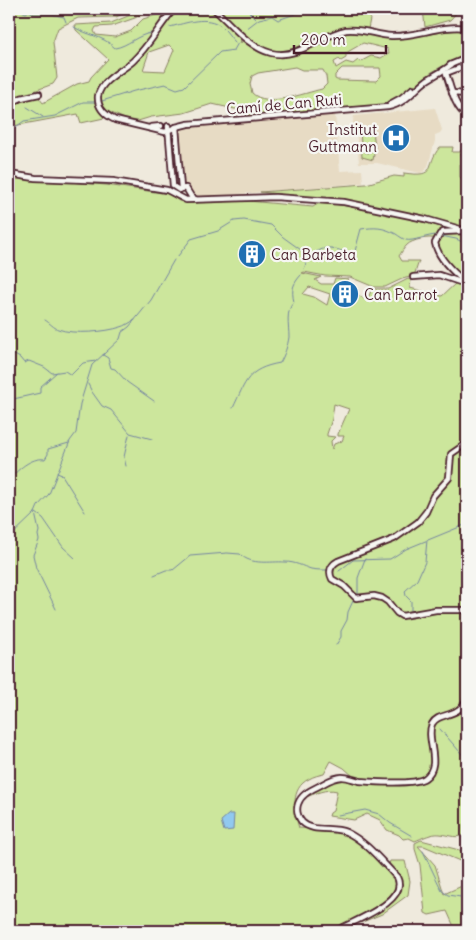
<svg xmlns="http://www.w3.org/2000/svg" width="476" height="940" viewBox="0 0 476 940" font-family="Delius,sans-serif">
	<rect width="100%" height="100%" fill="#efeadd"/>
	<filter id="ink" filterUnits="userSpaceOnUse"><feTurbulence type="fractalNoise" baseFrequency=".02" numOctaves="2"/><feDisplacementMap in="SourceGraphic" scale="10" xChannelSelector="R" yChannelSelector="G"/><feConvolveMatrix kernelMatrix="1 2 1 2 8 2 1 2 1" color-interpolation-filters="sRGB"/></filter>
	<g filter="url(#ink)">
		<g fill="#e7dbc4">
			<polygon points="435,108 442,130 440,133 435,135 435,141 428,166 425,171 420,173 377,163 359,163 356,129 353,129 353,120 354,116"/>
			<polygon points="314,114 335,114 340,171 362,170 363,183 194,198 192,196 190,187 183,186 178,128 179,126"/>
		</g>
		<g fill="#cce69c" stroke="#8b8264" fill-rule="evenodd">
			<path d="M9,9H134L116,17L78,18L58,28L53,42L57,78L53,84L34,91L43,103L77,84L89,81L91,77L108,59L76,30L75,25L111,23L145,9H150L135,18L112,26L96,27L94,31L96,35L115,37L131,31L143,19L159,14L162,9H209L239,36L241,43L243,39C268,63 291,59 320,44C329,40 338,34 348,33C366,30 384,39 402,38C422,37 442,30 463,30H467V54C456,61 443,65 432,72C417,82 405,98 388,104L250,117L244,111L212,104L184,113L151,117L138,121L125,119L107,111L104,118L81,123L78,114L13,126L9,137ZM363,43L388,49L389,53L381,58L371,56L360,62L358,60L353,64L346,62L336,68L334,62L339,59L341,61L346,58V53ZM169,45L174,50L165,71L143,70L149,52ZM295,67L302,70H323L326,76L327,84L322,89C304,93 267,108 252,93L250,84L252,76L258,73ZM342,68H380L381,76L376,81L337,80L335,79V75Z"/>
			<path d="M218,9H372L368,29C356,28 346,29 334,32C307,39 283,64 255,42C242,33 230,19 218,9Z"/>
			<polygon points="423,9 460,9 450,20 425,27"/>
			<polygon points="373,130 375,148 368,145 364,149 365,152 368,153 375,149 373,160 362,157 360,131"/>
			<path d="M440,147H453L452,152H460L461,150L467,151L460,155V177L467,185V229L417,215L356,202L260,192L366,184L394,176L404,177V173C439,178 424,166 440,147Z"/>
			<path d="M9,177L106,185L169,194L179,201L192,203L237,200L313,207L321,202L379,211L458,231L444,229L436,239C429,236 412,240 407,245C404,248 401,253 399,256L402,261H419L414,276L402,279L385,287H374L350,277L325,276L304,272L302,273L321,277L315,280L321,284H333L335,278L349,279L343,283L361,297L367,300L372,289H388L408,279L411,280L410,288L442,296L456,283H466L467,285V833C458,840 449,835 440,834C432,833 422,838 415,841L409,838L403,839L399,835L387,830L380,820L367,814L354,820L329,816L330,813L333,811L337,791C326,788 314,794 304,798C314,786 339,778 354,777L344,768L331,761L324,774C319,775 314,776 309,779C290,788 294,812 299,828C311,829 326,829 338,832C364,839 380,863 396,883V889C385,903 368,911 353,920C346,924 338,925 332,931H9ZM309,287L330,294L327,305L314,297L303,294ZM334,404L349,409L338,434V436H344L342,441L334,444L332,449L331,441L335,437L327,436V434L332,419Z"/>
			<path d="M446,232L467,236L466,279C454,273 444,258 437,246L441,234Z"/>
			<polygon points="421,840 463,851 467,864 424,846 418,846 435,865 444,894 464,885 467,882 467,931 456,931 447,911 429,915 425,913 420,865 415,849 415,843"/>
			<path d="M390,861H405L410,881L408,895L382,914L360,923L358,922C385,909 421,895 389,864Z"/>
		</g>
		<polygon fill="#91c9ef" stroke="#7585a1" points="229,814 234,814 233,830 224,831 221,821"/>
		<g fill="none" stroke-linecap="round" stroke-linejoin="round">
			<g stroke="#7585a1" stroke-width="1">
				<polyline points="17,9 26,13 29,11 34,14 51,14 64,17 66,22"/>
				<polyline points="246,9 257,20"/>
				<path d="M74,27C88,36 102,35 115,48C128,46 137,35 151,33"/>
				<path d="M170,27C186,23 207,15 221,26C227,31 230,37 235,42"/>
				<polyline points="246,29 259,19 272,16 278,20 309,9"/>
				<polyline points="102,101 134,91 165,84 177,89 184,87 220,52 234,50 238,43"/>
				<polyline points="27,107 43,117"/>
				<polyline points="9,132 24,121 55,116 83,102 95,102"/>
				<polyline points="441,236 456,239 467,244"/>
				<path d="M178,256L191,239L218,231L234,221L244,220L271,225L283,237L308,255C316,253 323,247 331,248C340,249 346,255 355,251L361,229C375,227 383,227 396,234C399,236 403,239 406,240C412,242 428,235 437,235"/>
				<polyline points="304,269 306,264 305,257 308,255"/>
				<path d="M45,320C50,323 54,328 58,329C73,335 106,332 121,327C126,326 130,322 135,320"/>
				<polyline points="9,352 20,358 24,363 29,361 44,367 52,373 65,371 71,375 83,363 96,361"/>
				<polyline points="103,355 108,358 111,368 115,369 127,382 154,401"/>
				<polyline points="88,384 92,392 102,406 111,410 130,433 152,439"/>
				<polyline points="9,400 40,393 40,387 57,372"/>
				<path d="M233,408C246,381 247,369 280,363C284,356 288,345 289,337C289,326 285,311 294,302C291,289 293,284 301,275"/>
				<polyline points="126,466 124,457 129,435"/>
				<polyline points="57,473 62,475 85,512"/>
				<path d="M9,480C17,470 31,457 45,459L48,454V449L69,443"/>
				<polyline points="35,513 39,531 38,535 39,540 33,555 36,568 56,609"/>
				<polyline points="36,513 43,518 63,547 75,558"/>
				<polyline points="9,540 10,537 35,513 38,506 49,494 70,441 76,433 80,404 92,365 120,339 122,332 129,327 151,300 174,260"/>
				<polyline points="339,571 353,560 390,559 406,549 467,524"/>
				<path d="M154,575L166,570H173L190,556L227,553L240,554C251,566 271,561 285,562C295,562 302,566 311,569C316,570 322,570 327,570"/>
				<polyline points="358,595 358,578 365,559"/>
				<polyline points="411,610 411,601 406,596 405,591 417,580 425,562 427,540"/>
				<polyline points="336,645 341,637 341,631 347,620 348,612 353,601"/>
				<polyline points="440,729 467,760"/>
				<polyline points="338,815 365,810 379,814 390,823 412,836"/>
				<polyline points="423,851 442,891 448,895 467,898"/>
			</g>
			<defs>
				<g id="minor">
					<path d="M174,9C160,25 149,46 133,61C122,71 101,80 98,96C97,108 105,115 115,120L165,132L176,127L188,124L388,107C405,104 414,90 427,80C435,75 443,71 451,65"/>
					<path d="M214,9C231,24 248,47 271,53C299,60 320,35 346,30C361,28 376,35 391,36C417,37 442,24 467,28"/>
					<polyline points="450,65 467,58"/>
					<path d="M467,65L446,73C450,85 455,110 467,115"/>
					<polyline points="452,93 467,94"/>
					<polyline points="9,104 21,98 39,94"/>
					<polyline points="390,104 401,98 412,89"/>
					<polyline points="168,126 173,186 179,190"/>
					<polyline points="151,127 161,126"/>
					<polyline points="176,127 181,188"/>
					<polyline points="9,174 35,178 113,181 167,190 186,200 275,197 344,202 425,219 467,231"/>
					<polyline points="180,189 186,188 192,198 195,199"/>
					<path d="M464,231L443,232L440,234L435,243C438,258 452,271 464,281"/>
					<polyline points="413,277 439,275 460,282 467,280"/>
					<path d="M467,443L451,454L449,478L433,496L426,512L418,522L394,539L338,561C331,565 328,571 332,579L344,586L356,598L374,596L382,598L388,602L397,613L402,616L436,610H467"/>
					<path d="M336,931C352,921 410,902 397,877C381,861 367,842 346,832C332,826 313,833 302,822C298,817 296,810 298,804C301,795 309,791 317,787C325,783 333,777 342,777C348,777 354,780 360,781C373,782 415,785 425,778C443,765 425,740 432,724C439,711 458,720 467,698"/>
				</g>
			</defs>
			<use href="#minor" stroke="#4a1f2b" stroke-width="8"/>
			<use href="#minor" stroke="#f6f6f2" stroke-width="4.5"/>
		</g>
	</g>
	<defs>
		<symbol id="hospital-disc" viewBox="-11 -11 22 22"><circle r="9.5" fill="#1f6fb2" stroke="#f6f6f2"/><path d="M-5-5h3v3.5h4V-5h3V5h-3V1.5h-4V5h-3Z" fill="#fff"/></symbol>
		<symbol id="building-disc" viewBox="-11 -11 22 22"><circle r="9.5" fill="#1f6fb2" stroke="#f6f6f2"/><path d="M-4-6H4V6H1V3H-1V6H-4ZM-2.5-4.3h1.7v1.8h-1.7ZM.8-4.3h1.7v1.8H.8ZM-2.5-1h1.7V.8h-1.7ZM.8-1h1.7V.8H.8Z" fill="#fff"/></symbol>
	</defs>
	<g fill-rule="evenodd">
		<use href="#hospital-disc" x="380" y="122" width="32" height="32"/>
		<use href="#building-disc" x="236" y="238" width="32" height="32"/>
		<use href="#building-disc" x="329" y="278" width="32" height="32"/>
	</g>
	<g text-anchor="middle" dominant-baseline="central" stroke-width="4.5" stroke-linejoin="round" paint-order="stroke">
		<g font-size="15" fill="#4a1f2b" stroke="#f6f6f2">
			<text transform="translate(284 104) rotate(-5)">Camí de Can Ruti</text>
		</g>
		<g font-size="15" fill="#4a1f2b" stroke="#f6f6f2" text-anchor="start">
			<text x="377" y="129" text-anchor="end">Institut<tspan x="377" dy="17">Guttmann</tspan></text>
			<text x="271" y="254">Can Barbeta</text>
			<text x="364" y="294">Can Parrot</text>
		</g>
	</g>
	<rect width="476" height="940" fill="none" stroke="#f6f6f2" stroke-width="30"/>
	<rect x="15" y="15" width="446" height="910" fill="none" stroke="#4a1f2b" stroke-width="2" filter="url(#ink)"/>
	<path d="M294 45v8h92v-8" fill="none" stroke="#4a1f2b" stroke-width="2.5"/>
	<text x="301" y="45" font-size="15" fill="#4a1f2b" stroke="#f6f6f2" stroke-width="4" paint-order="stroke">200 m</text>
</svg>
